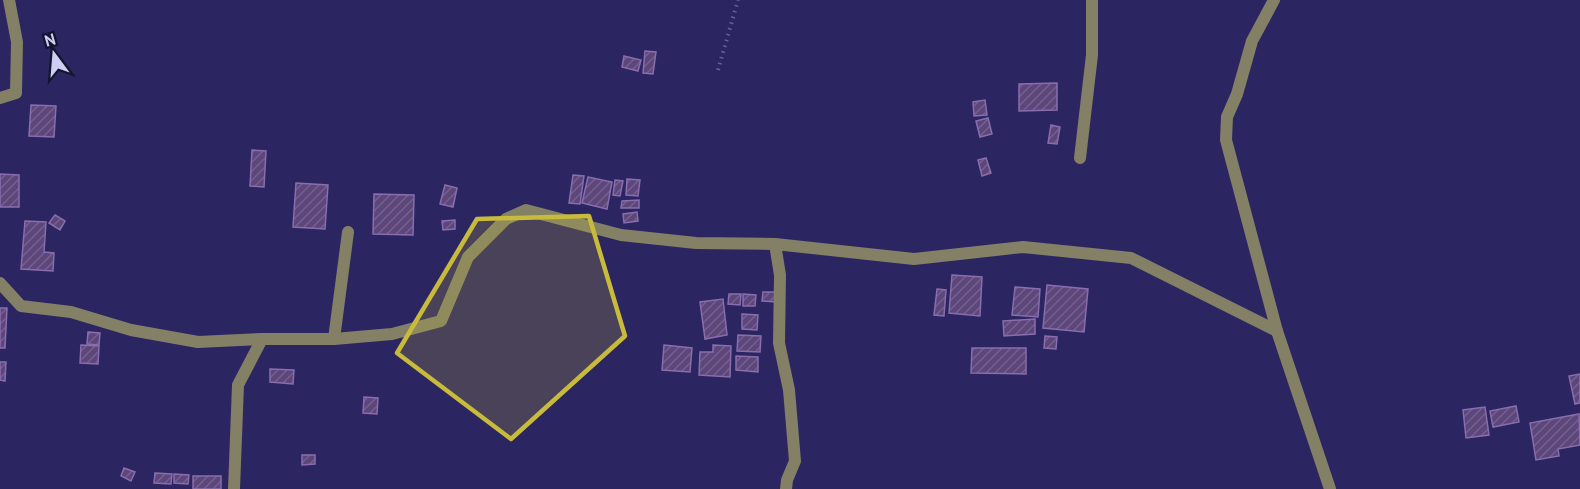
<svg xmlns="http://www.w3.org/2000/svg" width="1580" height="489" viewBox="0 0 1580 489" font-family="'PT Sans',sans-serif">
	<defs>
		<pattern id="building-hatch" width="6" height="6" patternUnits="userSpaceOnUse" patternTransform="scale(1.5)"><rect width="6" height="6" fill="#5d467a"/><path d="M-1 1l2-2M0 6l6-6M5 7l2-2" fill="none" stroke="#73608e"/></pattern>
	</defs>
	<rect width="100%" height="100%" fill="#2b2561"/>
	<g fill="url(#building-hatch)" stroke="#896daf" stroke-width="1.5">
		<polygon points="645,51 656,52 653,74 643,73"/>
		<polygon points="624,56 641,60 638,71 622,67"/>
		<polygon points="1057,83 1057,110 1019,111 1019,84"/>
		<polygon points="985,100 987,115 974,116 973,102"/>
		<polygon points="31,105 56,106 54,137 29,136"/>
		<polygon points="988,118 992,134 980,137 976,121"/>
		<polygon points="1051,125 1060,127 1057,144 1048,143"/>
		<polygon points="252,150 266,151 264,187 250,186"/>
		<polygon points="986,158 991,173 982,176 978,160"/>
		<polygon points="0,174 19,175 19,207 0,207"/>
		<polygon points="573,175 584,176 580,204 569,203"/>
		<polygon points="588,177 612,182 607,209 582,203"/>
		<polygon points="627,179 640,180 638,196 626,195"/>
		<polygon points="615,180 623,181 620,196 613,195"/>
		<polygon points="296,183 328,185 325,229 293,227"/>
		<polygon points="445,185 457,188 453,207 440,204"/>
		<polygon points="374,194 414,195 413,235 373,234"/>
		<polygon points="639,200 639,208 621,208 622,201"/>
		<polygon points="637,212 638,221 624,223 623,214"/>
		<polygon points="55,215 65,221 60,230 49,223"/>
		<polygon points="455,220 455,229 443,230 442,221"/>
		<polygon points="25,221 46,222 44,252 54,253 53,271 21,269"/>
		<polygon points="952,275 982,277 980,316 949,313"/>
		<polygon points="1047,285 1088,289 1084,332 1043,328"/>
		<polygon points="1015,287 1040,289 1038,317 1012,315"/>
		<polygon points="937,289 946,290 944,316 934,315"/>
		<polygon points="763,292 777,292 776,302 762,301"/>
		<polygon points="729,294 741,294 740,305 728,304"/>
		<polygon points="743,294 756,295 755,306 743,306"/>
		<polygon points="723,299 727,335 705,339 700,302"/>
		<polygon points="0,308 7,308 5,348 0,348"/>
		<polygon points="742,314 758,315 757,330 742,329"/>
		<polygon points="1035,319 1035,334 1004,336 1003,321"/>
		<polygon points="88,332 100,333 99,345 87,344"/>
		<polygon points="738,335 761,336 760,352 737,351"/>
		<polygon points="1045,336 1057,337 1056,349 1044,348"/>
		<polygon points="81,345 99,346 98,364 80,363"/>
		<polygon points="664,345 692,348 690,372 662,370"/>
		<polygon points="713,345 731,346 730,377 699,375 700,352 713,352"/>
		<polygon points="972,348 1026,348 1026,374 971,373"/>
		<polygon points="736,356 758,357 758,372 736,370"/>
		<polygon points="0,362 6,362 5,381 0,380"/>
		<polygon points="270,369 294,370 293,384 270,382"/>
		<polygon points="1580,374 1580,403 1575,404 1569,376"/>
		<polygon points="364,397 378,398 377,414 363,413"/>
		<polygon points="1516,406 1519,422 1493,427 1490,411"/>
		<polygon points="1485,407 1489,435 1466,438 1463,410"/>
		<polygon points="1579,414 1580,445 1558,449 1559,456 1536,460 1530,423"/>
		<polygon points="302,455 315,455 315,464 302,465"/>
		<polygon points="124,468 135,472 131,481 121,476"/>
		<polygon points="155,473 172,474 171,484 154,483"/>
		<polygon points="174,474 189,475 188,484 174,483"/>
		<rect x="193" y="476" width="28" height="13"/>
	</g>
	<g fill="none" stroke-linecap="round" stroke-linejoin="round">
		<polyline stroke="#646094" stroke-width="4" stroke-dasharray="1.5 4.5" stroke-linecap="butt" points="718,70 738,0"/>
		<g stroke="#838066" stroke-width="12">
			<polyline points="1080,158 1092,55 1092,0"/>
			<polyline points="334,339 348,232"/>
		</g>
		<g stroke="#838066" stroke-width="12">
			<polyline points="1274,0 1252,41 1237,94 1227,117 1226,140 1277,331 1330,489"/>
			<polyline points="0,98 16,93 17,42 9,0"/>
			<polyline points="775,244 780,275 779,343 789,390 795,461 787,480 786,489"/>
			<polyline points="0,283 21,306 71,312 131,330 198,342 262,339"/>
			<polyline points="234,489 238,385 262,339 334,339 392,334 441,321 468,257 506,219 526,210 621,235 696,243 775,244 914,259 1023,247 1131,258 1277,331"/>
		</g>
	</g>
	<path fill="#c8bb3b" fill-opacity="0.2" stroke="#c8bb3b" stroke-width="4.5" stroke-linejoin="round" d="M589,216L625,336L511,439L397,353L477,219Z"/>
	<g transform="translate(54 54) rotate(344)" stroke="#15142e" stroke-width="4.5" paint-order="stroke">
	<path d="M0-4.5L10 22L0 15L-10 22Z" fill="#cdcef4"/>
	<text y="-9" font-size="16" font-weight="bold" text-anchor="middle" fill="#cdcef4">N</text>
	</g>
</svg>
